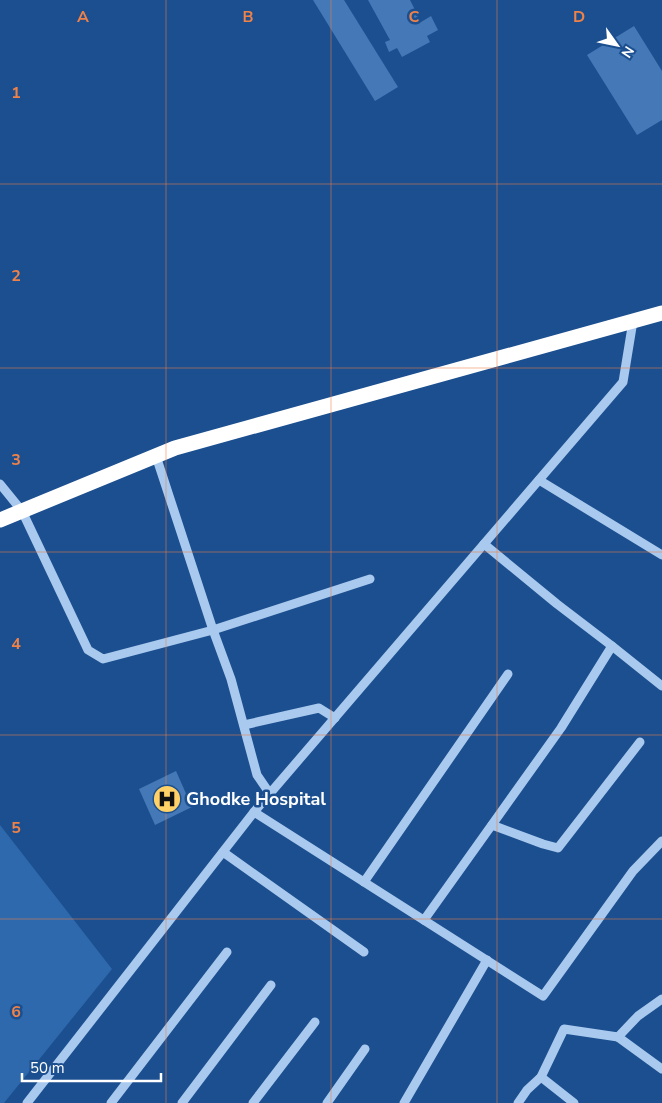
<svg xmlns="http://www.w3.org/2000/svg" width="662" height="1103" viewBox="0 0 662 1103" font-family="'Nunito Sans',sans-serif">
	<rect width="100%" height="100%" fill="#1b4f8f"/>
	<polygon fill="#2e69ad" points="0,825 112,969 4,1103 0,1103"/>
	<g fill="#4478b7">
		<polygon points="313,0 344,0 398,87 375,101"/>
		<polygon points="368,0 410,0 421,22 431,16 438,30 427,36 430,42 402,57 397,48 389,52 385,42 390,40"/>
		<polygon points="634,26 662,71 662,120 637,135 587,55"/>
		<polygon points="176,771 192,807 155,825 139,789"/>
	</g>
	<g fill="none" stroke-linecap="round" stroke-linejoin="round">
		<g stroke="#a9c9ee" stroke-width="9">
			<polyline points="156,456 213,630 231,679 257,775 270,794"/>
			<polyline points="539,480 662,555"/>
			<polyline points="0,484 22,511 88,650 103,659 213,630 370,579"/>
			<polyline points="484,544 557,604 612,646 662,686"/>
			<polyline points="244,725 319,708 335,718"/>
			<polyline points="254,812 543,996 633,871 662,841"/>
			<polyline points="492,825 543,844 558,848 640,742"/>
			<polyline points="223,852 364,952"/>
			<polyline points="364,882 508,674"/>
			<polyline points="424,920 561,728 612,646"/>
			<polyline points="618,1037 662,1069"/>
			<polyline points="541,1077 574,1103"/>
			<polyline points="27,1103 254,812 623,382 633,321"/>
			<polyline points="111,1103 227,952"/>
			<polyline points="182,1103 271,985"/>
			<polyline points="253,1103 315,1022"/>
			<polyline points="327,1103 365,1049"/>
			<polyline points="404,1103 487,960"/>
			<polyline points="518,1103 527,1090 541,1077 564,1029 618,1037 638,1016 662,999"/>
		</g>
		<polyline stroke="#fff" stroke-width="15" points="0,520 175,448 662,313"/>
	</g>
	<path fill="none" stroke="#ee8249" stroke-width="1" stroke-opacity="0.55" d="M166,0V1103M331,0V1103M497,0V1103M0,184H662M0,368H662M0,552H662M0,735H662M0,919H662"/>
	<defs>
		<symbol id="hospital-disc" viewBox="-11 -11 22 22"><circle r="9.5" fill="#ffd166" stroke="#1b4f8f"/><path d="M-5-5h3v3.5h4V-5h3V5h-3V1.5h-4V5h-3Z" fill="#111"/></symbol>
	</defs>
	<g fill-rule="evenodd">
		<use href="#hospital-disc" x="151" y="783" width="32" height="32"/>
	</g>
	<g text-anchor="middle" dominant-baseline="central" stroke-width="5" stroke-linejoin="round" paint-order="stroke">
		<g font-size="18" font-weight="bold" fill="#fff" stroke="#1b4f8f" text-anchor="start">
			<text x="186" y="799">Ghodke Hospital</text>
		</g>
	</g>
	<g font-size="16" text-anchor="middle" font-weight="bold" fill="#ee8249" stroke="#1b4f8f" stroke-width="5" stroke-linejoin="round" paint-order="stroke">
		<text x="83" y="22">A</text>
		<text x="248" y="22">B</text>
		<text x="414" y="22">C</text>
		<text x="579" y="22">D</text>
		<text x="16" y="98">1</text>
		<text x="16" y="281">2</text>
		<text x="16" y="465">3</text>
		<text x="16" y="649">4</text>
		<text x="16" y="833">5</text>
		<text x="16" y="1017">6</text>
	</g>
	<g transform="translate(617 45) rotate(123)" stroke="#1b4f8f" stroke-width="4" paint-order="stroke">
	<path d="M0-4L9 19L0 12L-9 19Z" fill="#ffffff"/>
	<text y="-8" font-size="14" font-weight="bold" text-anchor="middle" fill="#ffffff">N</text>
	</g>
	<path d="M22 1073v8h139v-8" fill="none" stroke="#ffffff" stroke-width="2.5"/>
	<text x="30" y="1073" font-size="15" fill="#ffffff" stroke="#1b4f8f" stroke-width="4" paint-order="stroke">50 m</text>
</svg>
